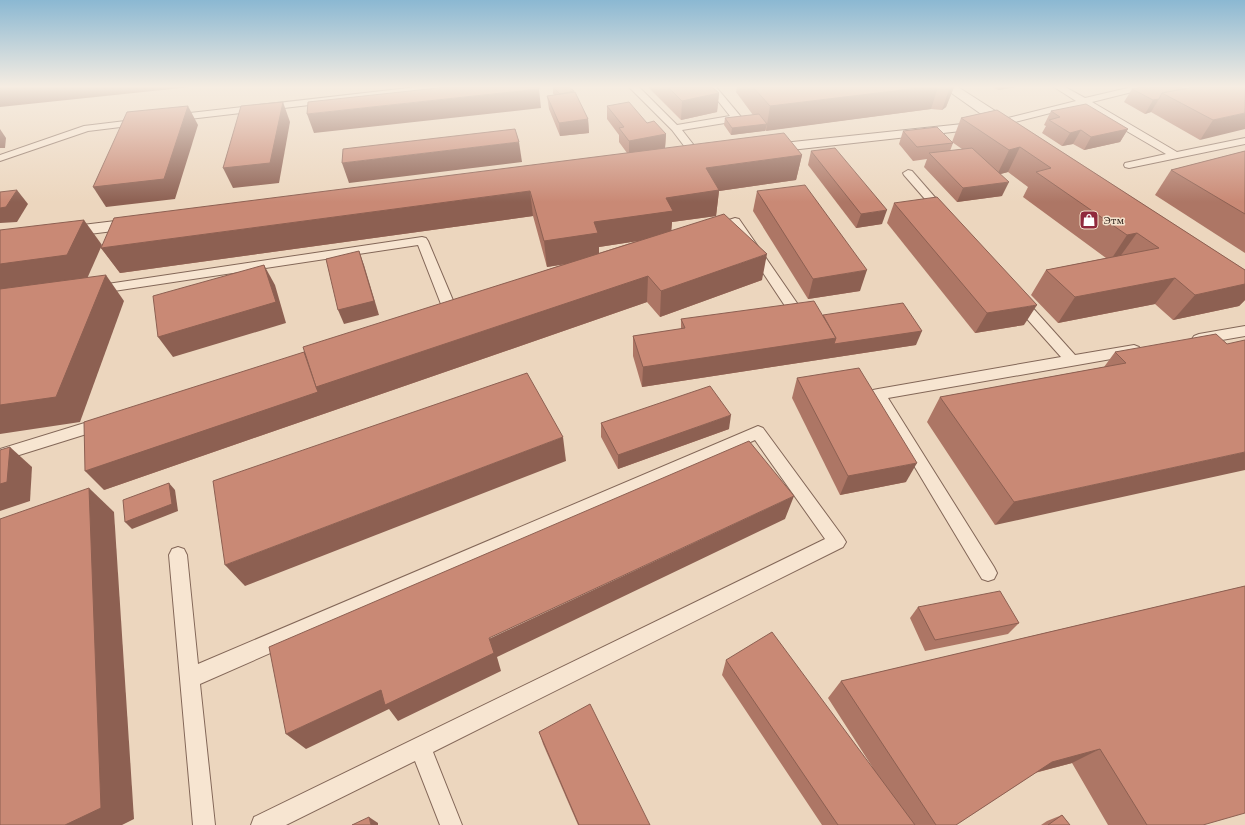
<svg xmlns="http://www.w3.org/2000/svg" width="1245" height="825" viewBox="0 0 1245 825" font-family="Spectral,serif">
	<rect width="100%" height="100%" fill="#ecd6be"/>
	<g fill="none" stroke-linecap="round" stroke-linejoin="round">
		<defs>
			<g id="lane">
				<polygon points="417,87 442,87 437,90 172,121 167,118 172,115"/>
				<polygon points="629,87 639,87 677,125 730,116 707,87 716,87 742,118 737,121 682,130 703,157 702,159 694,159 672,130"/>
				<polygon points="1054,87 1065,87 1085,98 1132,87 1145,87 1144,89 1092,102 1177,152 1245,138 1245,144 1129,168 1125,167 1124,165 1125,163 1166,154 1082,105 1003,125 998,122 1000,120 1076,101"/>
				<polygon points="142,119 145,120 147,122 145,124 88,131 0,161 0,155 84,126"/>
				<polygon points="908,170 912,171 946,210 948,212 946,214 938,214 904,175 903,173"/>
				<polygon points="735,218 739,219 799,306 801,309 799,312 794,313 789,312 732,226 714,231 710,230 708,228 710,226"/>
				<polygon points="422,237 426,238 428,241 460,317 458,320 453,321 448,320 446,317 418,245 94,294 89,293 88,290 89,287 94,286"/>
				<polygon points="1018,296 1023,297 1075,355 1134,345 1139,347 1141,350 1139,353 1134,355 888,398 994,567 997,573 994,579 988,581 982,579 871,394 873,390 878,389 1061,357 1013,303 1012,300 1013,297"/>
				<polygon points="1245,326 1245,336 1199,344 1194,342 1192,339 1194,336 1199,334"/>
				<polygon points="104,417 109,419 112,423 109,427 0,461 0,449"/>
				<polygon points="758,426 763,428 843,537 846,542 843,547 433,752 462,825 440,825 415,761 286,825 251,825 254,817 825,539 755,440 200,684 215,825 193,825 169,555 172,549 178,547 184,549 187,555 198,664"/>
			</g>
			<g id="street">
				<path d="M943,87H958L1014,123L1016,126L1014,129C1006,131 1001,127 994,122L995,124L993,127L988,128L764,153L759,152L757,149L759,146L764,145L991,121Z"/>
				<polygon points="140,218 146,219 148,223 146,227 0,245 0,235"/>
			</g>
		</defs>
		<use href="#lane" stroke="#836758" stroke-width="2"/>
		<use href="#street" stroke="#836758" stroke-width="2"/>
		<use href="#lane" fill="#f7e5d1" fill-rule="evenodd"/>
		<use href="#street" fill="#f7e5d1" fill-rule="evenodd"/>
	</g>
	<g fill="#ad7665" fill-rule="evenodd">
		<polygon points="553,87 574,92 588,119 589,133 560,136 549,109 547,96 555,95 553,94"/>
		<polygon points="648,87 712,87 719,93 717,112 681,120"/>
		<polygon points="737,87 954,87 946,107 942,110 931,109 731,135 724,125 725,118 753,115 736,92"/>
		<polygon points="992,87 1017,87 998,90"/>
		<polygon points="1245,87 1200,140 1151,112 1145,114 1124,102 1132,89 1184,89"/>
		<path d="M607,106L647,123L666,134L665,148L802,155L796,180L719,191L716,216L672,222L671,230L762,280L660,317L647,302L104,490L304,352L564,264L547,267L533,216L120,273L101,248L627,153L619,142V135L607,119ZM637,241L599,253V247Z"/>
		<polygon points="997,110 1245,270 1245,300 1239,306 1173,320 1155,304 1058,323 1031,295 1046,270 1106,258 1023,197 1028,187 1008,172 1000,174 1002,196 957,202 924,167 927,159 913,161 899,144 903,131 953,143 950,151 962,149 952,142 961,118"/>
		<polygon points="1051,111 1128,129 1120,142 1084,150 1073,144 1062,146 1042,133 1046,126 1044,125"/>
		<polygon points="811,151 882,224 856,228 808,165"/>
		<polygon points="1245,151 1245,253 1155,195 1171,170"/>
		<polygon points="757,191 860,291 808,299 753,211"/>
		<polygon points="894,203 1024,325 975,333 887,223"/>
		<polygon points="823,315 916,345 642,387 633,356 633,336 681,329 681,319"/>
		<polygon points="1227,344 995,525 927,422 940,397 1104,367 1115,352"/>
		<polygon points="797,378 906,482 840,495 792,398"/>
		<polygon points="601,423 729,429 618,469 601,437"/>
		<polygon points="1245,586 1203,825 1108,825 1072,763 1035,773 956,825 822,825 722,675 726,660 873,768 828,698 841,681"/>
		<polygon points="918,607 1019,623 1008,634 925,651 910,618"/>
		<polygon points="539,732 650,825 578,825 543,744"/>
		<polygon points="1062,815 1070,825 1041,825 1047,821"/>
	</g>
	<g fill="#8d6052">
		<polygon points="0,87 191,87 0,107"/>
		<polygon points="927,87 938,87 931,109 766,131 770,106"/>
		<polygon points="950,87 954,87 946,107 942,110"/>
		<polygon points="1000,87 1017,87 998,90"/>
		<polygon points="539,89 541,108 314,133 307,114"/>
		<polygon points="719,93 717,112 681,120 682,101"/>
		<polygon points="1159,99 1151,112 1145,114 1153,100"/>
		<polygon points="283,102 290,122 279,183 233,188 223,168"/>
		<polygon points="188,106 198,125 175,199 106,207 93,187"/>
		<polygon points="1245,113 1245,129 1200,140 1213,120"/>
		<polygon points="588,119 589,133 560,136 559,123"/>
		<polygon points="767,124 765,131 731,135 732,128"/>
		<polygon points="0,129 6,138 5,148 0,148"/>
		<polygon points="1128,129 1120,142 1084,150 1091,137"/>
		<polygon points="1081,130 1073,144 1062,146 1070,133"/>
		<polygon points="666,134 665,148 629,155 629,141"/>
		<polygon points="519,142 522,162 349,183 342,163"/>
		<polygon points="1020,147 1008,172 997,175 1009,150"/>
		<polygon points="802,155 796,180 719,191 716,216 672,222 671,236 599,247 599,259 547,267 544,241 594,222 706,168"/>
		<polygon points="1009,182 1002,196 957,202 963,188"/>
		<polygon points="17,190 28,204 17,222 0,223 0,208"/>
		<polygon points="530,191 533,216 120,273 101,248"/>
		<polygon points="887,210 882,224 856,228 861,214"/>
		<polygon points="84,220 102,245 86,281 0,292 0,264"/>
		<polygon points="1137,233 1119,258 1110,261 1127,235"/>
		<polygon points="359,251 364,265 379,315 344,324 338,310"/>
		<polygon points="767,254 762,280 660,317 661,291"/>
		<polygon points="264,265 275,285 286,323 173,357 158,337"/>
		<polygon points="867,270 860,291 808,299 813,279"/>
		<polygon points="106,275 124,301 80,422 0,434 0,405"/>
		<polygon points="648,276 647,302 104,490 85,471 316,387"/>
		<polygon points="1175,278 1155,304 1058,323 1075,297"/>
		<polygon points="1245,284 1245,300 1239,306 1173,320 1195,295"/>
		<polygon points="1037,305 1024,325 975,333 987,313"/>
		<polygon points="922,331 916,345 642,387 643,367 836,338"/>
		<polygon points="731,415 729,429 618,469 618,455"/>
		<polygon points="563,437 566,461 245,586 225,565"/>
		<polygon points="10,447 32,467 30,501 0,511 0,484"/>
		<polygon points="1245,452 1245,470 995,525 1014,502"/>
		<polygon points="917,463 906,482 840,495 848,476"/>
		<polygon points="169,483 175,490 178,511 132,529 125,522"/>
		<polygon points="89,488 114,512 134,819 122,825 65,825"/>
		<polygon points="794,496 785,519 497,657 501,671 398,721 389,709 306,749 286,734"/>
		<polygon points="1100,749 1072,763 1026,775 1052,762"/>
		<polygon points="369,817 378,823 378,825 371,825"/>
	</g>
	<g fill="#c98975" stroke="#8d6052">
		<polygon points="447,87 539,87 539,89 307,114 308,102"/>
		<polygon points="553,87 569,87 574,91 560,94"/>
		<polygon points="668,87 712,87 719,93 682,101"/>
		<polygon points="753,87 927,87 770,106"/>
		<polygon points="1142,87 1144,87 1147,88 1156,87 1180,87 1184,89 1162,93 1159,99 1153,100 1132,89"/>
		<polygon points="1194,87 1245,87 1245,113 1213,120 1162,93"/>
		<polygon points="575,92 588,119 559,123 547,96"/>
		<polygon points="283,102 270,163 223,168 241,106"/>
		<polygon points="629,102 647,123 654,121 666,134 629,141 619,128 624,127 607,106"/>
		<polygon points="1086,104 1128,129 1091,137 1081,130 1070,133 1049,120 1060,117 1051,111"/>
		<polygon points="188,106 164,179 93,187 127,112"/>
		<polygon points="997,110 1245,270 1245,284 1195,295 1175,278 1075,297 1046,270 1159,248 1137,233 1127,235 1036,172 1051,168 1020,147 1009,150 961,118"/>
		<polygon points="759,114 767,124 732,128 725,118"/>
		<polygon points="937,127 953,143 917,147 903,131"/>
		<polygon points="515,129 519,142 342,163 343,149"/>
		<polygon points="784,133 802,155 706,168 719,190 666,198 673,211 594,222 598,233 544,241 530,191 101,248 114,218"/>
		<polygon points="835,148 887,210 861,214 811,151"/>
		<polygon points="972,148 1009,182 963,188 929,153"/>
		<polygon points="1245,151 1245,214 1171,170"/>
		<polygon points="805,185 867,270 813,279 757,191"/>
		<polygon points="17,190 6,207 0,208 0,192"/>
		<polygon points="937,197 1037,305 987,313 894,203"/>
		<polygon points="724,214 767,254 661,291 648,276 316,387 303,347"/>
		<polygon points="84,220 67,255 0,264 0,230"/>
		<polygon points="359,251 374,301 338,310 326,259"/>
		<polygon points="264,265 276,302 158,337 153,296"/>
		<polygon points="106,275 56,397 0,405 0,289"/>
		<polygon points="814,301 836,338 643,367 633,336 685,328 681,319"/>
		<polygon points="903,303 922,331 834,344 836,338 823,315"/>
		<polygon points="1216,334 1227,344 1245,340 1245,452 1014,502 940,397 1126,363 1115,352"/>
		<polygon points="304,352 316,387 318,392 85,471 84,422"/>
		<polygon points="859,368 917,463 848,476 797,378"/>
		<polygon points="527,373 563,437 225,565 213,481"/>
		<polygon points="710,386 731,415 618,455 601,423"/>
		<polygon points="749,441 794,496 489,638 494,653 385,705 381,690 286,734 269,647"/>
		<polygon points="10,447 7,482 0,484 0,450"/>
		<polygon points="169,483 172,504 125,522 123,500"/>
		<polygon points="89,488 101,808 65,825 0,825 0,519"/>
		<polygon points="1245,586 1245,813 1203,825 1147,825 1100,749 1052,762 956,825 936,825 841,681"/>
		<polygon points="1000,591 1019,623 935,640 918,607"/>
		<polygon points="772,632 915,825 838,825 726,660"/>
		<polygon points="590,704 650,825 579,825 539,732"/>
		<polygon points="1062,815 1070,825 1048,825"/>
		<polygon points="369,817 371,825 352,825"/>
	</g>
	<linearGradient id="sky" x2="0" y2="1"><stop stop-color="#8bb8d2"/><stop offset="0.43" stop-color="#f6ede2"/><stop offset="1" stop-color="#f6ede2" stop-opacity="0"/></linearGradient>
	<rect width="1245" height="202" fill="url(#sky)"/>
	<defs>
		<symbol id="shop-square" viewBox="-11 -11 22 22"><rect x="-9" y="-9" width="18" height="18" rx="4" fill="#902a3d" stroke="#f4e2cd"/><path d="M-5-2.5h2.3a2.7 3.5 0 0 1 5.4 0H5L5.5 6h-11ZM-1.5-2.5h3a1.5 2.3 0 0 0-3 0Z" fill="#fff"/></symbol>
	</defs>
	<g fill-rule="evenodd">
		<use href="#shop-square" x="1078" y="209" width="22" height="22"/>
	</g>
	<g text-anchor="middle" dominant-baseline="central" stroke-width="3" stroke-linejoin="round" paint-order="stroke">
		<g font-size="11" fill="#33231c" stroke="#f4e2cd" text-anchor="start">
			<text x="1103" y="220">Этм</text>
		</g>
	</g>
</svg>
